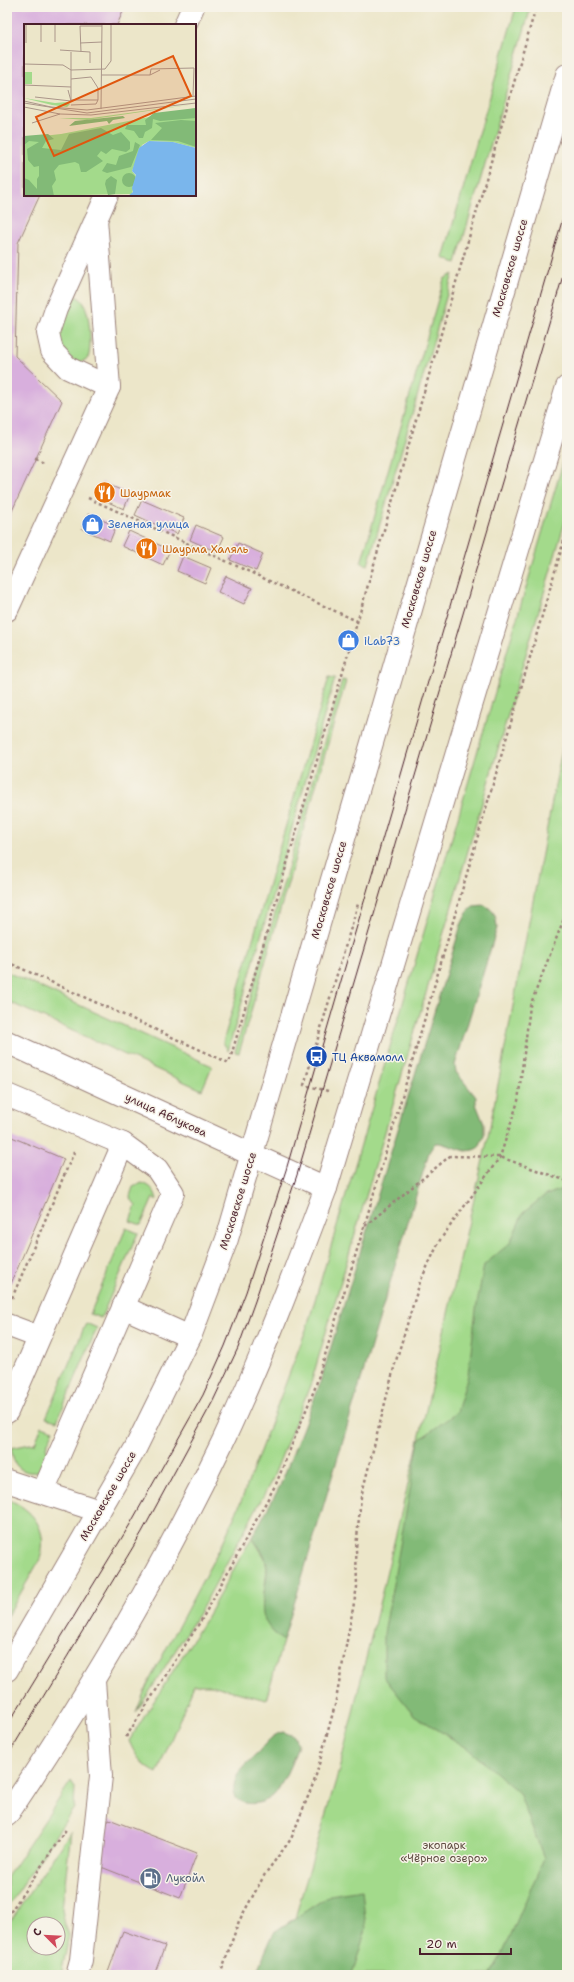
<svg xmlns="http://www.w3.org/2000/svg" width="574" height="1982" viewBox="0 0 574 1982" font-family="'Shantell Sans',sans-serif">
	<rect width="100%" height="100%" fill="#f7f3e8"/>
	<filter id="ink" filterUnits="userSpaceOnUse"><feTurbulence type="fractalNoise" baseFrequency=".025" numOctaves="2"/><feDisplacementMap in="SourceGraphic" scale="8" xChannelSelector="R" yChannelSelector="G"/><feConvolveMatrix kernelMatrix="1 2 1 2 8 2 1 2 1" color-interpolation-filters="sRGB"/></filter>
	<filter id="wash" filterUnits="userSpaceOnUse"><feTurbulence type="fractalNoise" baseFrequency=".012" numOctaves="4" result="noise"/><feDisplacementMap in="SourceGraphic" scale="16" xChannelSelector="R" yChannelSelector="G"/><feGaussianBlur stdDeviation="0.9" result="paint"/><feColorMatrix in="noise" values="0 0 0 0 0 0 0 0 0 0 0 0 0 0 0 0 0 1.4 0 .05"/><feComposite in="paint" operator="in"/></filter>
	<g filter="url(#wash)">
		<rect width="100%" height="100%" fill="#ece6c9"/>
		<g fill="#a3da8b" stroke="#767c5b" fill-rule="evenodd">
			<polygon points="516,7 531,7 456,263 443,258"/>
			<polygon points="453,274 368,565 361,563 444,279"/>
			<path d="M74,296C79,297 83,300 85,306C90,316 92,348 88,358L80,363L58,352L57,317Z"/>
			<polygon points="567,449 567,515 311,1383 272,1480 201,1610 136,1713 147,1685 224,1540 240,1504 307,1327"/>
			<polygon points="329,677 335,678 228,1051 223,1042"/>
			<polygon points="342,680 346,681 239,1053 235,1052"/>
			<polygon points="567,723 567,1975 278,1975 339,1770 426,1410 487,1142"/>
			<polygon points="7,972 212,1066 202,1090 7,1001"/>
			<path d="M142,1183C151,1186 155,1190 157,1200L153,1198L141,1225L130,1221L136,1205L131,1200L130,1196L133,1187Z"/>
			<polygon points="126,1228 138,1233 101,1318 90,1314"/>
			<polygon points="86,1323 97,1328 57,1421 46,1418"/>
			<path d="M42,1426L54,1430L46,1447L48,1453C47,1458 45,1464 42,1468C35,1476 20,1472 15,1463C13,1459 12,1452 11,1448L35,1443Z"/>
			<path d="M7,1499C33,1509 49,1530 40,1559L7,1617Z"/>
			<path d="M252,1537L265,1558L267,1569L263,1602L273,1632L283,1641L266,1700L211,1685H194L157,1773C142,1766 135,1755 129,1741L205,1620Z"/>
			<polygon points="71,1781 75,1787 74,1808 7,1908 7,1877"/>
			<path d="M71,1831L62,1909L65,1925L69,1935L61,1975H7V1926ZM34,1924H58V1948H34Z"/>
		</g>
		<g fill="#82ba77" stroke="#666c51">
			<path d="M484,905C495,910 496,917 497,928L455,1065L456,1072L476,1097V1104L484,1124V1136L479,1147L474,1150L466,1151L440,1143H435L429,1152L283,1641C276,1635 268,1628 265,1620C257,1602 272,1577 265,1558C263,1551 256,1544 252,1537L280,1486L318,1389L461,925L467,913L473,906Z"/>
			<polygon points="567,1187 567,1975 490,1975 503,1953 544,1858 519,1793 467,1748 414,1715 384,1677 384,1634 419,1440 457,1412 468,1375 476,1310 484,1265 510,1243 523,1213 544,1196"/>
			<path d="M283,1732L294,1736L298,1745C296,1754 281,1788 274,1795C259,1809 227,1807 235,1781C238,1770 248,1763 256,1755C264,1746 270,1735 283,1732Z"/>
			<polygon points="362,1890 366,1929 352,1975 255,1975 274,1932 330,1895"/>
		</g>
		<g id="blocks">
			<g fill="#d8afdd">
				<polygon points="7,7 125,7 117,25 25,25 25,195 40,195 18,243 15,356 62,401 7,522"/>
				<polygon points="102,482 130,494 124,509 96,497"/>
				<polygon points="142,500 184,518 177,534 135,515"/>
				<polygon points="88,514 116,526 110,541 82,529"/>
				<polygon points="196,525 224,537 217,552 190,540"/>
				<polygon points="129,531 170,550 163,565 122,546"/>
				<polygon points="238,543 263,554 256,571 230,560"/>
				<polygon points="183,556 211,568 205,583 177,571"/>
				<polygon points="226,576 252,588 244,604 218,592"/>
				<polygon points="7,1135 64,1159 7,1293"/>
				<polygon points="109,1819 197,1853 180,1898 91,1863"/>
				<polygon points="123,1931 165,1946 154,1975 107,1975"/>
			</g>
		</g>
	</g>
	<g filter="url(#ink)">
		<use href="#blocks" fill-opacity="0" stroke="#9b827a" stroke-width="1"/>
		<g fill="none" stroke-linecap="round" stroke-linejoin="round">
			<defs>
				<g id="minor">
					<polyline points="185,25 193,7"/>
					<polyline points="107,195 56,309 48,333 52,351 68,368 109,387"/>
					<polyline points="7,610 109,387 96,219"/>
					<polyline points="7,1042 253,1155"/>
					<polyline points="7,1095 123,1144"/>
					<polyline points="123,1307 190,1337"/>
					<polyline points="7,1325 39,1337"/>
					<polyline points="7,1412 123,1144 157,1169 173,1193 43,1492"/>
					<polyline points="7,1481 99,1511"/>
					<polyline points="77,1975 81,1960 101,1776 94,1681"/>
				</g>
				<g id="major">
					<polyline points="253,1155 326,1188"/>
					<polyline points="7,1670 135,1449 190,1337 227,1239 567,75"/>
					<path d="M7,1815C88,1695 161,1571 223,1441C262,1358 294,1273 326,1188L567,387"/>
				</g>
			</defs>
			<use href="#minor" stroke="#9b827a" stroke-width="24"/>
			<use href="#major" stroke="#9b827a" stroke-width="24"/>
			<g stroke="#9b827a" stroke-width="2.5" stroke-dasharray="3 3" stroke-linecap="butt">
				<polyline points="35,459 44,463"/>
				<polyline points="88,498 357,621"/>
				<polyline points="7,962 229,1063 536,7"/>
				<polyline points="328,1091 304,1085 358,904"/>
				<polyline points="365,1226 450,1156 500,1157 567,1181"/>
				<polyline points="12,1298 74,1152"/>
				<polyline points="126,1737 202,1619 276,1484 315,1388 364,1227 567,530"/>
				<polyline points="7,1917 67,1828"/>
				<polyline points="220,1975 239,1921 265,1874 291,1839 315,1779 335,1705 357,1587 356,1548 361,1497 395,1364 420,1282 440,1240 500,1157 518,1101 530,1006 567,911"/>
			</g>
			<use href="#minor" stroke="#fff" stroke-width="22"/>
			<use href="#major" stroke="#fff" stroke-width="22"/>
			<g stroke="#4a1f2b" stroke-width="1">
				<polyline points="7,1726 129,1526 203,1395 225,1346 246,1292 286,1170 567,204"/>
				<polyline points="7,1757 142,1532 213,1401 238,1348 255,1301 297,1175 567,262"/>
			</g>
		</g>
	</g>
	<defs>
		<symbol id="restaurant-disc" viewBox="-11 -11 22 22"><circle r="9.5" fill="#e8710a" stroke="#f7f3e8"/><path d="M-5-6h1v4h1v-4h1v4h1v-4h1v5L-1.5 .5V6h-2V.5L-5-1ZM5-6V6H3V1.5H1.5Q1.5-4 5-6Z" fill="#fff"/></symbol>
		<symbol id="shop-disc" viewBox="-11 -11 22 22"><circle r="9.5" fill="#3f7fe0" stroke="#f7f3e8"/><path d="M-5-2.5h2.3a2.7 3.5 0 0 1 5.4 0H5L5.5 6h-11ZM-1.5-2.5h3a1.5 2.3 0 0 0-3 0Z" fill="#fff"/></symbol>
		<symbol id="bus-disc" viewBox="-11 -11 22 22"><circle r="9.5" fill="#1a4fb4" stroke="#f7f3e8"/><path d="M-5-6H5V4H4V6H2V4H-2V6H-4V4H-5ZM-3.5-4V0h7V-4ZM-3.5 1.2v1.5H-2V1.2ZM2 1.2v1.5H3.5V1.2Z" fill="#fff"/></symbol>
		<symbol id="fuel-disc" viewBox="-11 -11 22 22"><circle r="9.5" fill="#5c6f8a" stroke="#f7f3e8"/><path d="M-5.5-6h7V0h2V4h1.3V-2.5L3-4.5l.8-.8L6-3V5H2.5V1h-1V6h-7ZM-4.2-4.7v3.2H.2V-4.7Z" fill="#fff"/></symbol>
	</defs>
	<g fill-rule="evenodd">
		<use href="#restaurant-disc" x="92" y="480" width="25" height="25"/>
		<use href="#shop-disc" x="80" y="512" width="25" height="25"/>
		<use href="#restaurant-disc" x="134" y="536" width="25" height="25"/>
		<use href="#shop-disc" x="336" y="628" width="25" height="25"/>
		<use href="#bus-disc" x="304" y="1044" width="25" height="25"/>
		<use href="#fuel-disc" x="138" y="1866" width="25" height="25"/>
	</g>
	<g text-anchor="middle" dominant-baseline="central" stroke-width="3" stroke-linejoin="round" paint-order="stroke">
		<g font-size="11" fill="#4a1f2b" stroke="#f7f3e8">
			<text transform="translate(510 268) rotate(-74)">Московское шоссе</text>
			<text transform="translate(419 579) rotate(-74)">Московское шоссе</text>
			<text transform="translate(329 890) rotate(-74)">Московское шоссе</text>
			<text transform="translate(166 1115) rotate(25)">улица Аблукова</text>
			<text transform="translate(238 1201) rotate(-73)">Московское шоссе</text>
			<text transform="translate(108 1496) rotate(-60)">Московское шоссе</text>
		</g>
		<g font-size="11" fill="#c56008" stroke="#f7f3e8" text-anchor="start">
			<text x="120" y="493">Шаурмак</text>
			<text x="162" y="549">Шаурма Халяль</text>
		</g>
		<g font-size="11" fill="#366cbe" stroke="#f7f3e8" text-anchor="start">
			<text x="108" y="524">Зеленая улица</text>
			<text x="364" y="641">iLab73</text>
		</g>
		<g font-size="11" fill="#164399" stroke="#f7f3e8" text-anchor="start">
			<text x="332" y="1057">ТЦ Аквамолл</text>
		</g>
		<g font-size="11" fill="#604e43" stroke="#f7f3e8">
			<text x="444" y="1845">экопарк<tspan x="444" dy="13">«Чёрное озеро»</tspan></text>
		</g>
		<g font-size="11" fill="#4e5e75" stroke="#f7f3e8" text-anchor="start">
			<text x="166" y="1878">Лукойл</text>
		</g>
	</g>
	<g transform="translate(24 24)">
		<rect width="172" height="172" fill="#ece6c9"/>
		<path d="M0,48H8V60H0ZM0,74L31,79L43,78L46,80L43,83L28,81ZM171,80L63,96L35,94H67ZM172,84V124L149,118L125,117L118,121L108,147L112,152L108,170L0,172V114L37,110Z" fill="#a3da8b"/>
		<path d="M172,84V94L136,97L129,95L128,104L121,108L119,114H115L110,107L101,105L103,101H122L121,96L130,89ZM99,92L101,94L89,96L85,100L83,97L45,102L51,97ZM157,96L172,97V123L154,117L127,116L138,104L131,99ZM77,104L89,111L97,108L106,118V125L102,128L88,125L82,130L77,127L73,132L79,137L62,148H57L55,140L51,138L35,141L30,147L32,156L28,162L30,172H0V154L5,156L13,165V155L15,152V142L10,143L4,136L3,125L15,118L5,117L0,121V112L24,110L30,115L22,117L18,124L37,126L45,110ZM111,118L116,121L107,143L83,149L78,147L83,139L92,141L95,132L109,127ZM98 156a7 7 0 1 1 14 0a7 7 0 1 1-14 0ZM87,152L93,156L91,170L84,171L81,160L82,156Z" fill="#82ba77"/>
		<path d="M125,117L149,118L172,124V172H104L109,168L108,164L112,151L108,147L115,124Z" fill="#7ab6ec"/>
		<path fill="none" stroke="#ab968a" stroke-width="1" d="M17,0V18M31,0V18M2,19V0M56,19L78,18M36,26L66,28V39M57,28L56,2H78M0,40L39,41L47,46L81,45L87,37V0M77,51H126L136,46M126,51L127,45L170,44L169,72M47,55L67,53L74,64V76M0,61L47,63M11,73L47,77L44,66M47,76H74L72,80L47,81M0,77L27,83L63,86L172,72M47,77V28M0,79L63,89L172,75M0,83L36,90L67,91L172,79M77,85L78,0M8,99L36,90"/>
		<path fill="#e0560e" fill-opacity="0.15" stroke="#e0560e" stroke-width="2" d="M149,32L167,72L30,132L12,93Z"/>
		<rect width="172" height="172" fill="none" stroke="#4a1f2b" stroke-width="2"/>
	</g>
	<rect width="574" height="1982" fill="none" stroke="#f7f3e8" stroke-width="24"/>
	<g transform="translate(46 1936) rotate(294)"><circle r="19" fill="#f7f3e8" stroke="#b29e9c"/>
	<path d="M0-3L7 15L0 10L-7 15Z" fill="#d1495b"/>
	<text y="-6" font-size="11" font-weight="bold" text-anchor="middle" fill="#4a1f2b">С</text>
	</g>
	<path d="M420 1948v6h91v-6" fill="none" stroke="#4a1f2b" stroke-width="2"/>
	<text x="426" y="1948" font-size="12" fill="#4a1f2b" stroke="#f7f3e8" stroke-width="3" paint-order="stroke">20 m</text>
</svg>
